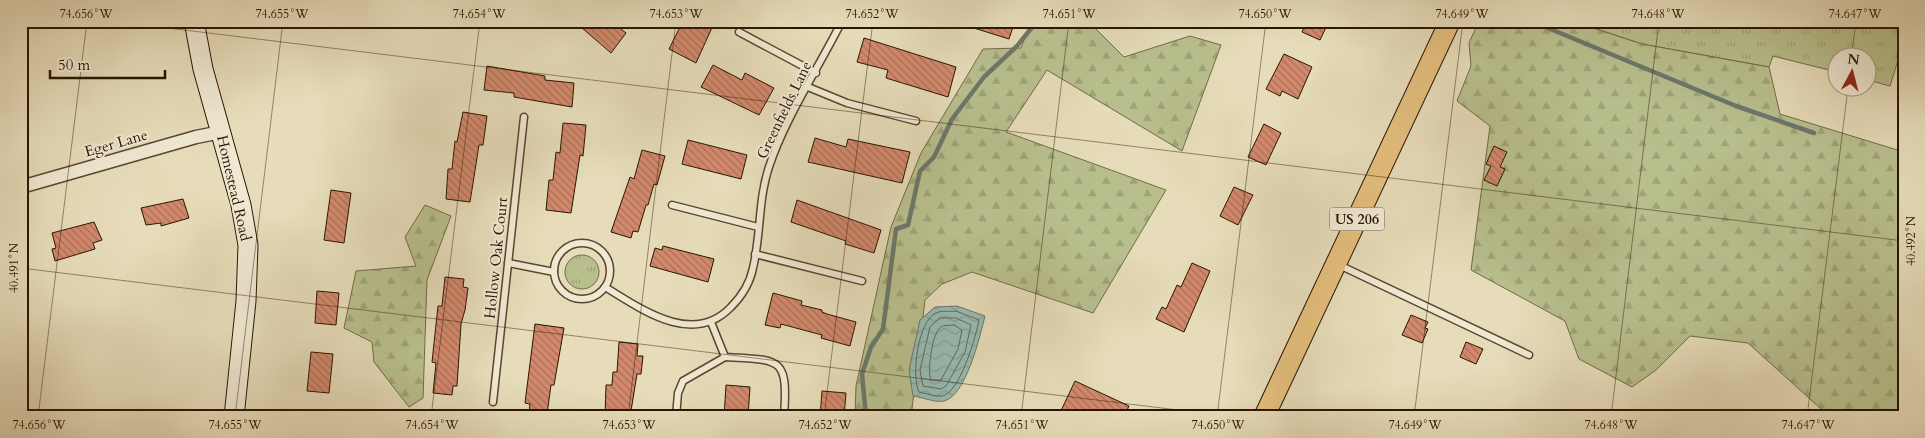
<svg xmlns="http://www.w3.org/2000/svg" width="1925" height="438" viewBox="0 0 1925 438" font-family="Cardo,serif">
	<defs>
		<pattern id="grass-tufts" width="24" height="20" patternUnits="userSpaceOnUse" patternTransform="scale(1.25)"><rect width="24" height="20" fill="#b8bf8d"/><path d="M3 7l-1-3M5 7V3M7 7l1-3M15 17l-1-3M17 17v-4M19 17l1-3" fill="none" stroke="#9ea378"/></pattern>
		<pattern id="forest-firs" width="22" height="20" patternUnits="userSpaceOnUse" patternTransform="scale(1.25)"><rect width="22" height="20" fill="#b8bf8d"/><path d="M5 1l3.5 6h-7zM16 11l3.5 6h-7z" fill="#9ea378"/></pattern>
		<pattern id="water-waves" width="16" height="10" patternUnits="userSpaceOnUse" patternTransform="scale(1.25)"><rect width="16" height="10" fill="#96bbb3"/><path d="M0 5q4-4 8 0t8 0" fill="none" stroke="#81a098"/></pattern>
		<pattern id="building-back-hatch" width="6" height="6" patternUnits="userSpaceOnUse" patternTransform="scale(1.25)"><rect width="6" height="6" fill="#d2896d"/><path d="M-1 5l2 2M0 0l6 6M5-1l2 2" fill="none" stroke="#ab6f57"/></pattern>
	</defs>
	<rect width="100%" height="100%" fill="#e6dcb9"/>
	<filter id="stains"><feTurbulence type="fractalNoise" baseFrequency=".004" numOctaves="4"/><feColorMatrix values="0 0 0 0 .2 0 0 0 0 .09 0 0 0 0 .02 0 0 0 .5 -.17"/></filter>
	<radialGradient id="worn" r=".72"><stop offset=".6" stop-color="#630" stop-opacity="0"/><stop offset="1" stop-color="#630" stop-opacity=".3"/></radialGradient>
	<g fill="url(#grass-tufts)" stroke="#726a46">
		<polygon points="1572,21 1904,21 1904,41 1890,86 1868,80 1868,58 1838,58 1837,72 1773,56 1769,67 1642,44"/>
		<circle cx="582" cy="272" r="17"/>
	</g>
	<g fill="url(#forest-firs)" stroke="#726a46">
		<polygon points="1031,21 1088,21 1124,57 1190,36 1221,45 1182,151 1047,70 1006,132 1166,190 1093,313 972,272 942,284 925,300 911,417 855,417 856,386 891,227 921,153 983,49 1021,48"/>
		<polygon points="1479,21 1572,21 1642,44 1769,67 1780,114 1904,152 1904,417 1830,417 1748,343 1690,336 1656,370 1632,387 1579,359 1565,321 1471,270 1490,126 1457,101 1471,66 1469,43"/>
		<polygon points="425,205 451,216 427,280 423,398 409,407 374,362 372,342 344,328 356,271 416,266 405,237"/>
	</g>
	<path fill="url(#water-waves)" stroke="#6b786b" d="M957,306L985,316C980,336 966,396 944,401C936,403 921,397 913,396L909,370L920,320L935,307Z"/>
	<g fill="none" stroke-linecap="round" stroke-linejoin="round">
		<g stroke="#60685a" stroke-width="1">
			<path d="M956,311L979,320C976,336 960,393 942,396C935,397 925,393 919,392C911,375 918,321 936,313C942,310 950,312 956,311Z"/>
			<polygon points="940,318 956,318 971,325 965,352 946,386 941,389 923,386 920,370 930,327"/>
			<path d="M954,325L962,330L958,349L941,380H931C927,372 932,336 939,329C942,324 949,326 954,325Z"/>
		</g>
		<g stroke="#6b786b" stroke-width="4.5">
			<polyline points="1531,21 1736,106 1814,133"/>
			<polyline points="866,417 862,374 871,347 883,329 896,229 908,225 920,171 934,157 952,119 984,77 1017,46 1037,21"/>
		</g>
	</g>
	<g fill="url(#building-back-hatch)" stroke="#2b1400">
		<polygon points="574,21 611,21 626,33 611,53"/>
		<polygon points="683,21 715,21 696,63 669,49"/>
		<polygon points="961,21 1015,21 1009,39 961,24"/>
		<polygon points="1307,21 1329,21 1320,40 1302,32"/>
		<polygon points="864,38 956,67 948,97 886,78 888,70 857,62"/>
		<polygon points="1284,54 1312,67 1298,99 1282,91 1280,96 1266,89"/>
		<polygon points="713,65 742,80 745,73 774,88 759,115 701,87"/>
		<polygon points="487,66 545,76 545,80 574,83 572,107 514,97 514,93 484,90"/>
		<polygon points="463,112 487,116 483,145 479,145 470,202 446,199 448,169 452,169 455,141 457,142"/>
		<polygon points="563,123 586,125 583,156 580,155 571,213 546,210 549,180 553,180 556,152 560,153"/>
		<polygon points="1264,124 1281,133 1266,165 1248,157"/>
		<polygon points="815,138 846,147 848,139 910,152 902,183 808,162"/>
		<polygon points="688,140 747,155 741,179 682,164"/>
		<polygon points="1494,146 1507,152 1500,167 1505,169 1497,186 1484,180 1491,166 1486,164"/>
		<polygon points="642,150 665,156 657,185 654,184 648,205 646,205 638,232 633,231 631,238 611,232 630,177 634,179"/>
		<polygon points="1234,187 1253,195 1238,225 1220,216"/>
		<polygon points="331,190 351,193 344,243 324,240"/>
		<polygon points="183,199 189,218 161,226 161,223 146,225 141,208"/>
		<polygon points="797,200 881,230 874,253 845,244 846,241 791,222"/>
		<polygon points="94,222 102,240 93,243 95,249 55,261 52,249 56,248 52,233"/>
		<polygon points="663,246 714,259 708,282 650,266 655,248 662,250"/>
		<polygon points="1192,263 1210,271 1184,332 1156,319 1162,307 1166,309 1177,285 1181,287"/>
		<polygon points="445,277 464,279 463,287 468,288 465,310 461,324 457,386 453,386 452,395 433,393 436,363 432,362 438,306 442,306"/>
		<polygon points="317,291 339,293 336,325 315,323"/>
		<polygon points="773,293 802,301 801,305 822,310 822,312 827,314 856,322 850,346 821,338 822,335 781,324 780,328 765,325"/>
		<polygon points="1411,315 1428,322 1425,328 1428,329 1422,343 1402,335"/>
		<polygon points="535,324 564,328 554,385 551,385 547,414 529,412 530,404 525,403"/>
		<polygon points="619,342 638,344 637,356 643,356 641,374 637,374 630,417 605,417 606,385 612,385 613,372 617,372"/>
		<polygon points="1466,342 1483,349 1476,364 1460,357"/>
		<polygon points="311,352 333,354 329,393 307,391"/>
		<polygon points="1075,381 1129,406 1124,417 1058,417"/>
		<polygon points="726,385 750,387 748,417 724,417"/>
		<polygon points="822,391 846,393 844,417 820,417"/>
	</g>
	<g fill="none" stroke-linecap="round" stroke-linejoin="round">
		<defs>
			<g id="lane">
				<polyline points="739,32 816,73"/>
				<polyline points="808,87 847,103 916,121"/>
				<polyline points="672,205 758,227"/>
				<circle cx="582" cy="271" r="28"/>
				<polyline points="755,254 862,281"/>
				<polyline points="508,263 554,272"/>
				<polyline points="1337,264 1529,355"/>
				<path d="M605,287C641,309 693,347 731,307C742,296 750,283 753,268C761,235 758,200 769,167C785,118 819,67 842,21"/>
				<polyline points="711,322 725,357"/>
				<path d="M725,357C782,360 788,357 784,417"/>
				<polyline points="493,402 524,117"/>
				<polyline points="676,417 678,393 683,381 725,357"/>
			</g>
			<polyline id="street" points="21,187 196,137 221,132"/>
			<polyline id="secondary" points="194,21 203,69 241,205 248,245 246,301 234,417"/>
			<polyline id="primary" points="1264,417 1450,21"/>
		</defs>
		<use href="#lane" stroke="#5a462e" stroke-width="9"/>
		<use href="#street" stroke="#5a462e" stroke-width="15"/>
		<use href="#secondary" stroke="#2b1400" stroke-width="21"/>
		<use href="#primary" stroke="#2b1400" stroke-width="22"/>
		<use href="#lane" stroke="#efe8d2" stroke-width="6"/>
		<use href="#street" stroke="#efe8d2" stroke-width="12"/>
		<use href="#secondary" stroke="#efe8d2" stroke-width="19"/>
		<use href="#primary" stroke="#e3be7c" stroke-width="20"/>
	</g>
	<path fill="none" stroke="#2b1400" stroke-width="1" stroke-opacity="0.45" d="M111,21L1904,241M1851,58L1856,21M21,268L1235,417M38,417L87,21M235,417L283,21M431,417L480,21M628,417L676,21M824,417L873,21M1021,417L1069,21M1217,417L1266,21M1414,417L1463,21M1611,417L1659,21M1807,417L1848,88"/>
	<g text-anchor="middle" dominant-baseline="central" stroke-width="4" stroke-linejoin="round" paint-order="stroke">
		<rect fill="#efe8d2" stroke="#66543f" stroke-width="1" x="1329.5" y="207.5" width="55" height="23" rx="4"/>
		<g font-size="14" font-weight="bold" fill="#2b1400">
			<text x="1357" y="219">US 206</text>
		</g>
		<g font-size="15" fill="#2b1400" stroke="#efe8d2">
			<text transform="translate(784 110) rotate(-64)">Greenfields Lane</text>
			<text transform="translate(116 143) rotate(-16)">Eger Lane</text>
			<text transform="translate(234 188) rotate(77)">Homestead Road</text>
			<text transform="translate(496 258) rotate(-84)">Hollow Oak Court</text>
		</g>
	</g>
	<rect width="1925" height="438" fill="none" stroke="#e6dcb9" stroke-width="55"/>
	<g transform="translate(1852 72) rotate(7)"><circle r="24" fill="#efe8d2" stroke="#a1937e"/>
	<path d="M0-4L9 19L0 12L-9 19Z" fill="#8f2418"/>
	<text y="-8" font-size="14" font-weight="bold" text-anchor="middle" fill="#2b1400">N</text>
	</g>
	<path d="M50 70v8h115v-8" fill="none" stroke="#2b1400" stroke-width="2.5"/>
	<text x="58" y="70" font-size="15" fill="#2b1400" stroke="#efe8d2" stroke-width="4" paint-order="stroke">50 m</text>
	<rect x="28" y="28" width="1870" height="382" fill="none" stroke="#2b1400" stroke-width="2"/>
	<g font-size="12" text-anchor="middle" fill="#2b1400">
		<text x="86" y="18">74.656°W</text>
		<text x="282" y="18">74.655°W</text>
		<text x="479" y="18">74.654°W</text>
		<text x="676" y="18">74.653°W</text>
		<text x="872" y="18">74.652°W</text>
		<text x="1069" y="18">74.651°W</text>
		<text x="1265" y="18">74.650°W</text>
		<text x="1462" y="18">74.649°W</text>
		<text x="1658" y="18">74.648°W</text>
		<text x="1855" y="18">74.647°W</text>
		<text transform="translate(1911 241) rotate(-90)" y="4">40.492°N</text>
		<text transform="translate(14 268) rotate(-90)" y="4">40.491°N</text>
		<text x="39" y="429">74.656°W</text>
		<text x="235" y="429">74.655°W</text>
		<text x="432" y="429">74.654°W</text>
		<text x="629" y="429">74.653°W</text>
		<text x="825" y="429">74.652°W</text>
		<text x="1022" y="429">74.651°W</text>
		<text x="1218" y="429">74.650°W</text>
		<text x="1415" y="429">74.649°W</text>
		<text x="1611" y="429">74.648°W</text>
		<text x="1808" y="429">74.647°W</text>
	</g>
	<rect width="100%" height="100%" filter="url(#stains)"/>
	<rect width="100%" height="100%" fill="url(#worn)"/>
</svg>
